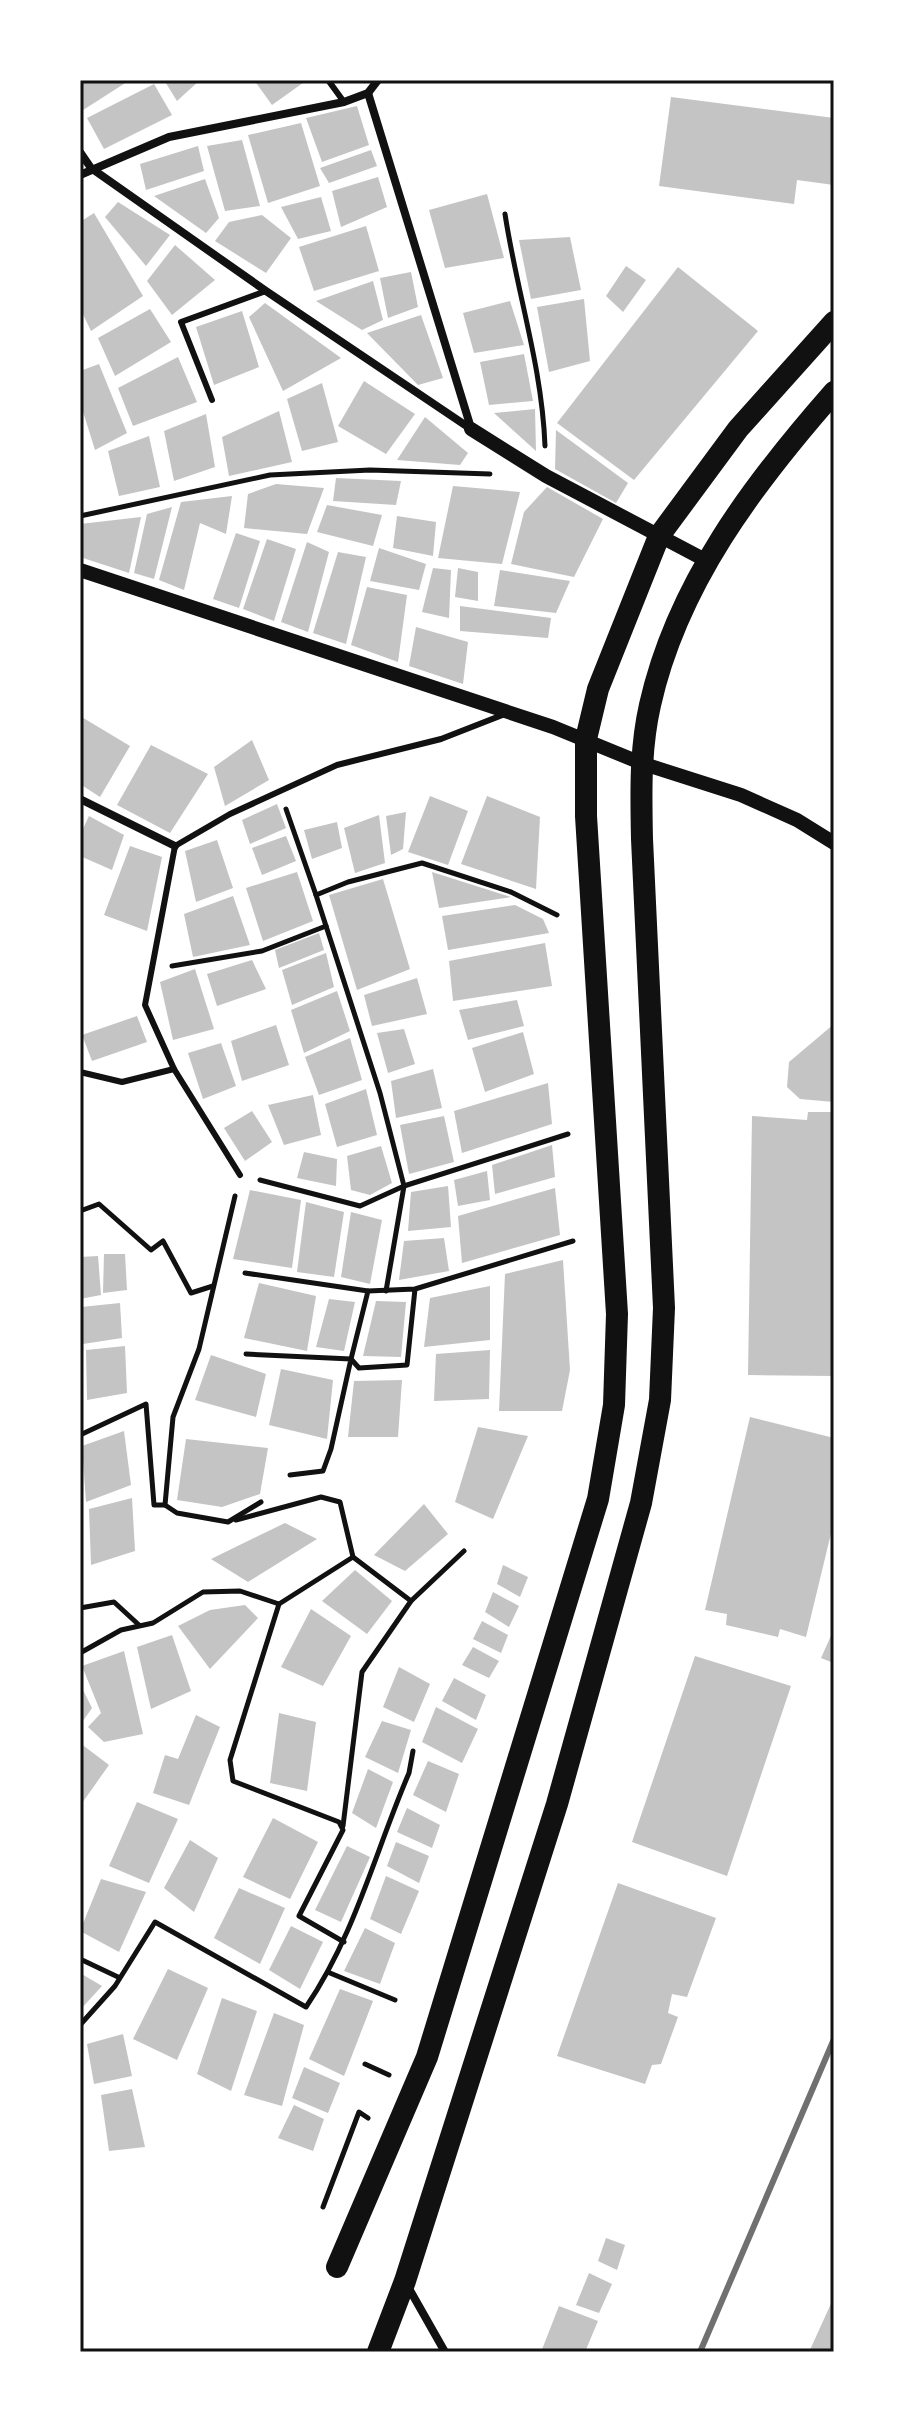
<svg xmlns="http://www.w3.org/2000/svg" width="914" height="2432" viewBox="0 0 914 2432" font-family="'Titillium Web',sans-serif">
	<rect width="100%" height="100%" fill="#fff"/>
	<g fill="#c4c4c4">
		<polygon points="80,80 130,80 80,112"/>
		<polygon points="164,80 200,80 177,101"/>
		<polygon points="254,80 307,80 272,105"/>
		<polygon points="154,84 172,115 104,149 87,118"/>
		<polygon points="671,97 834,118 834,185 797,180 794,204 659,186"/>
		<polygon points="357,106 369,145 322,162 306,118"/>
		<polygon points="301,123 320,186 268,203 248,135"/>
		<polygon points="242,140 260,206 225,211 207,146"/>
		<polygon points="198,146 204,171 146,190 140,164"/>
		<polygon points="371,150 377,166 329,183 320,168"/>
		<polygon points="378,177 387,207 341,227 332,191"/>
		<polygon points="205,179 219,218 206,233 154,196"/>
		<polygon points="487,194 504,258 445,268 429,210"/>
		<polygon points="321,197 331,231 298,239 281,207"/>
		<polygon points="118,202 170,235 146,266 105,217"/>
		<polygon points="94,213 143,296 91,331 80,308 80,222"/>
		<polygon points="262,215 291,238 266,273 215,241 229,222"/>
		<polygon points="366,226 379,271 314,291 299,247"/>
		<polygon points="570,237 581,290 531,299 519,240"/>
		<polygon points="175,245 215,280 172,315 147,281"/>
		<polygon points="626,266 646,280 623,312 606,296"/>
		<polygon points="678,267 758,331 634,480 557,423"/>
		<polygon points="411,272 418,307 388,318 380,278"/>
		<polygon points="373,281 383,320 362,330 316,301"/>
		<polygon points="584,299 590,361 549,372 537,307"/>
		<polygon points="510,301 524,345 474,353 463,313"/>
		<polygon points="265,303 341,358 283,391 249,317"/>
		<polygon points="150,309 171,342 115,376 98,338"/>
		<polygon points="242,311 259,367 214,385 196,327"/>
		<polygon points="421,315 443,378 418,385 367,333"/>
		<polygon points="524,354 533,401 489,405 480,362"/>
		<polygon points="178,357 197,402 133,426 118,388"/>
		<polygon points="99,364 127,433 95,450 80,402 80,371"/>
		<polygon points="364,381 415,414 386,454 338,426"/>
		<polygon points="322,383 338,442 302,451 287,399"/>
		<polygon points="535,409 536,451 494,413"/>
		<polygon points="279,411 292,462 229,476 222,437"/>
		<polygon points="206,414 215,467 174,481 164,431"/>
		<polygon points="425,417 468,453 460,465 397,460"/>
		<polygon points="556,430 628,483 616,503 555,469"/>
		<polygon points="149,436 160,487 119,496 108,451"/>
		<polygon points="336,478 401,481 396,505 333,501"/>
		<polygon points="276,484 324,488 307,534 244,528 248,494"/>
		<polygon points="453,486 520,492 502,564 438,558"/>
		<polygon points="547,487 603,519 574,577 511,564 524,512"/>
		<polygon points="232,496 226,534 200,523 184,590 159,580 181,502"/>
		<polygon points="327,505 382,515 373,546 317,532"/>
		<polygon points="172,507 154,579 134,573 147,514"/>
		<polygon points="397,516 436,522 433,556 393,548"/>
		<polygon points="141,517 129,573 80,557 80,524"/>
		<polygon points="236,533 260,541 239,608 213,599"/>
		<polygon points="267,539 296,549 274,621 243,609"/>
		<polygon points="307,542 329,552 308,632 281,622"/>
		<polygon points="379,548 426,564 419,590 370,581"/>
		<polygon points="338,552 366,557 346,644 313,633"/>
		<polygon points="433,568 451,570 449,618 422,612"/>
		<polygon points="458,568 478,572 478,601 455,597"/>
		<polygon points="500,570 570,581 556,613 494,606"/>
		<polygon points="367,587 407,595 398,662 351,645"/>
		<polygon points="460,606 551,618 548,638 460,631"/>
		<polygon points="416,627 468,642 463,684 409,666"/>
		<polygon points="80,716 130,746 100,797 80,784"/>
		<polygon points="252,740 269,780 225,806 214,767"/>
		<polygon points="151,745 208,774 170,833 117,805"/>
		<polygon points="430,796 468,811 448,865 408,852"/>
		<polygon points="487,796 540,817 536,889 461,864"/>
		<polygon points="277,804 286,828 250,844 242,820"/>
		<polygon points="406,812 403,849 391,855 386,816"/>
		<polygon points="379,815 385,863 355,873 344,828"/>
		<polygon points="89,816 124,835 112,870 80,856 80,835"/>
		<polygon points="337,822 342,848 312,859 304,830"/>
		<polygon points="286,836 296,861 262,875 252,848"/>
		<polygon points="217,840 233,888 196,902 185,851"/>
		<polygon points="130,846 162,857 147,931 104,915"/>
		<polygon points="297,872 313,921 263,941 246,888"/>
		<polygon points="432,872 511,897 439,908"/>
		<polygon points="383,879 410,969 357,990 329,895"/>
		<polygon points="233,896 250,945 193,957 184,914"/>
		<polygon points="515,905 543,919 549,933 448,950 442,916"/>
		<polygon points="319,933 324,950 279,968 275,950"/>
		<polygon points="545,943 552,986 453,1001 449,961"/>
		<polygon points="326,953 334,987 292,1005 282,970"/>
		<polygon points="252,960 266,989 217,1006 207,974"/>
		<polygon points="195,969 214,1029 173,1040 160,982"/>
		<polygon points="417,978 427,1014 372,1026 364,995"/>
		<polygon points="337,991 350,1031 304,1053 291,1010"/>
		<polygon points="517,1000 524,1026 468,1040 459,1010"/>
		<polygon points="137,1016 147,1042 92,1061 82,1035"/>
		<polygon points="834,1024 834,1102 800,1099 787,1087 789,1062"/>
		<polygon points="276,1025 289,1065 242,1081 231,1041"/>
		<polygon points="404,1029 415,1064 388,1073 377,1033"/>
		<polygon points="523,1032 534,1074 485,1092 472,1048"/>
		<polygon points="350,1038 362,1080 319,1095 305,1057"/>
		<polygon points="221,1043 236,1086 203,1099 188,1053"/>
		<polygon points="433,1069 442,1108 396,1118 391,1081"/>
		<polygon points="548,1083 552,1124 462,1153 454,1111"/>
		<polygon points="366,1089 377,1135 337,1147 325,1104"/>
		<polygon points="313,1095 321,1135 284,1145 268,1105"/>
		<polygon points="252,1111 272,1142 245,1161 224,1128"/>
		<polygon points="808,1112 834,1112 834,1376 748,1375 752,1116 807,1120"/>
		<polygon points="444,1116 454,1162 409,1174 400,1125"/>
		<polygon points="552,1145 555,1177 495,1194 492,1165"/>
		<polygon points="381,1146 392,1183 370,1195 351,1190 347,1156"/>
		<polygon points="304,1152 337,1159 336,1186 297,1178"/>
		<polygon points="487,1171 490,1200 458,1206 454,1180"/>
		<polygon points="448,1186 451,1227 408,1231 411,1192"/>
		<polygon points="555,1188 560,1235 462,1263 458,1216"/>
		<polygon points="250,1190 301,1200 292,1268 233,1259"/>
		<polygon points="306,1202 344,1212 334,1277 297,1272"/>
		<polygon points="351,1212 382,1220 370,1284 341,1277"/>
		<polygon points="444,1238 449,1271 399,1280 404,1241"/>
		<polygon points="104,1254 125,1254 127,1290 103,1293"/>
		<polygon points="98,1256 101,1295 80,1299 80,1257"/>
		<polygon points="563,1260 570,1370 562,1411 499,1411 505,1274"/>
		<polygon points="259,1283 316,1296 307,1351 244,1338"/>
		<polygon points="490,1286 490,1340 424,1347 430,1298"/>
		<polygon points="329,1299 355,1302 344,1351 316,1347"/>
		<polygon points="376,1301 406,1302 401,1357 363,1356"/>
		<polygon points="120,1303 122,1338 83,1344 81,1307"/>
		<polygon points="125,1346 127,1393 87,1400 86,1350"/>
		<polygon points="490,1350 489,1399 434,1401 436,1354"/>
		<polygon points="211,1355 266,1374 256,1417 195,1400"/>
		<polygon points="281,1369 333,1380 327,1439 269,1425"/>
		<polygon points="402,1380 398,1437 348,1437 354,1381"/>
		<polygon points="750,1417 834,1438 834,1521 806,1637 780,1629 778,1637 726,1625 727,1614 705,1610"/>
		<polygon points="478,1427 528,1436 493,1519 455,1502"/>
		<polygon points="124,1431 131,1485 86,1502 82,1446"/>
		<polygon points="186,1439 268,1448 260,1494 222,1507 177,1500"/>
		<polygon points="132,1498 135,1551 91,1565 89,1509"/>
		<polygon points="424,1504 448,1534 405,1571 374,1555"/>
		<polygon points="285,1523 317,1539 248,1582 211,1559"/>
		<polygon points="503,1565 528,1577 520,1597 497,1584"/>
		<polygon points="355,1570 392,1601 367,1634 322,1601"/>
		<polygon points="493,1592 519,1606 509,1627 485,1612"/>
		<polygon points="245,1605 258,1618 210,1669 178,1626 210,1610"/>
		<polygon points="311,1609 351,1636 323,1686 281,1667"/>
		<polygon points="482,1621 508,1635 501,1653 473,1639"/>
		<polygon points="834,1629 834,1655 831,1662 821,1658"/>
		<polygon points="172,1635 191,1691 151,1709 137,1647"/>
		<polygon points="473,1647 499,1661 489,1678 462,1665"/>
		<polygon points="124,1651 143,1734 104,1742 88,1727 101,1713 82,1666"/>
		<polygon points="695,1656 791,1686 727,1876 632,1842"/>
		<polygon points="399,1667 430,1684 414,1722 383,1707"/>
		<polygon points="454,1678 486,1695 476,1720 442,1701"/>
		<polygon points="80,1684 92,1708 80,1725"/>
		<polygon points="436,1707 478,1729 462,1763 422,1742"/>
		<polygon points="279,1713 316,1722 307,1791 270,1783"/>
		<polygon points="196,1715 220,1727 189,1805 153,1793 165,1755 178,1759"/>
		<polygon points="382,1721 411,1730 398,1773 365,1757"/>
		<polygon points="80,1743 109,1765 80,1806"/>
		<polygon points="428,1761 459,1774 446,1812 413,1795"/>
		<polygon points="368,1769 393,1782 376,1828 352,1813"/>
		<polygon points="137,1802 178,1819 149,1883 109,1866"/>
		<polygon points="407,1808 440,1825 432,1848 397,1832"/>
		<polygon points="273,1818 318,1842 290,1899 243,1877"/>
		<polygon points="190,1840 218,1858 194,1912 164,1888"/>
		<polygon points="396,1842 429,1856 419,1883 387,1866"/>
		<polygon points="347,1846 370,1857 341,1922 315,1910"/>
		<polygon points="386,1876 419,1891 401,1934 370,1919"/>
		<polygon points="101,1879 146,1892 119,1952 80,1931"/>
		<polygon points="618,1883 716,1918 687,1997 672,1994 668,2013 678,2017 661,2064 652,2065 645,2084 557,2056"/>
		<polygon points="239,1888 285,1908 260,1964 214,1938"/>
		<polygon points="291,1926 323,1942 300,1989 269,1970"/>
		<polygon points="365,1928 395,1943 380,1984 344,1971"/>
		<polygon points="168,1969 208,1988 177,2060 133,2039"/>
		<polygon points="80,1973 102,1986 80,2010"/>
		<polygon points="340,1989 373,2001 344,2076 309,2059"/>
		<polygon points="222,1998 257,2011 231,2091 197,2074"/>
		<polygon points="274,2013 304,2025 282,2106 244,2095"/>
		<polygon points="123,2034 132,2076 94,2084 87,2044"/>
		<polygon points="304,2067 340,2083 328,2113 292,2098"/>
		<polygon points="132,2089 145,2147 109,2151 101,2095"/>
		<polygon points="294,2105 324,2119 313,2151 278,2138"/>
		<polygon points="606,2238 625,2245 617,2270 598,2261"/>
		<polygon points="589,2273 612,2284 599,2313 576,2305"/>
		<polygon points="834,2297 834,2352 809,2352"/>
		<polygon points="559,2306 598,2321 585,2352 541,2352"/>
	</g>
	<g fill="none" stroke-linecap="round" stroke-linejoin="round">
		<g stroke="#111" stroke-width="5">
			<path d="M505,214C517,293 542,366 545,446"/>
			<polyline points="80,516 270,475 370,470 490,474"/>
			<polyline points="286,809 316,895"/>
			<polyline points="172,966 262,951 326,926"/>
			<polyline points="260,1180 360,1206 404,1186 568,1134"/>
			<polyline points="235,1196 199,1349 173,1417 165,1505 177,1513 228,1522 261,1502"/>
			<polyline points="80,1211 99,1204 151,1250 163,1241 191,1293 213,1286"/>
			<polyline points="245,1273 368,1291"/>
			<polyline points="415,1289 407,1365 359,1368 351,1359 368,1291 415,1289 573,1241"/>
			<polyline points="386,1291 404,1186 380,1093 316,895 348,882 422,863 511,892 557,915"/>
			<polyline points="246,1354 351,1359 331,1449 323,1471 290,1475"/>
			<polyline points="80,1435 146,1404 154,1505 165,1505"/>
			<polyline points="236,1520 321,1497 340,1502 353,1557 411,1601"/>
			<polyline points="279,1604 230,1760 233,1781 339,1822 343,1830 299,1916 344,1942"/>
			<polyline points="80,1608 114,1602 139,1625"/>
			<polyline points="80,1653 121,1630 153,1623 203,1592 240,1591 279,1604 353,1557"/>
			<polyline points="343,1826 362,1672 411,1601 464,1551"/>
			<polyline points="80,1959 118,1977"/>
			<polyline points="330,1973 395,2000"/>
			<path d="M80,2025L115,1986L155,1922L306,2007C355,1935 375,1852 409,1773L413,1751"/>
			<polyline points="365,2064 389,2075"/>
			<polyline points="323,2207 359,2112 368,2118"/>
		</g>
		<g stroke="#111" stroke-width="6">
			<polyline points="328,80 344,102"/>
			<polyline points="212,400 181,322 266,291"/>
			<polyline points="80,1072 122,1082 174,1069"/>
			<polyline points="240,1175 174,1069 145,1005 175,846 230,814 337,765 441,739 505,714"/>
		</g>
		<g stroke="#111" stroke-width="8">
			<polyline points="368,93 471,428"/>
			<polyline points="80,152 91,168 266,291 471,429"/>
			<polyline points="80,175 169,137 344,102 368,93 378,80"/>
			<polyline points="80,799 175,846"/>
			<polyline points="407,2285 445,2352"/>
		</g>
		<g stroke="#111" stroke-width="14">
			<polyline points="471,429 546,476 707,561"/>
			<polyline points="80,570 553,727 641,763 741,795 797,820 834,843"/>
		</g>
		<g stroke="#111" stroke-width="22">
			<polyline points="337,2267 427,2057 598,1499 614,1405 617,1314 586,816 586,739 598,689 659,536 738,429 834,322"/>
			<path d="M378,2352L405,2281L557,1804L641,1503L660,1400L664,1308L642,839C641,793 640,749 650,705C677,584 754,483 834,392"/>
		</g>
		<polyline stroke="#707070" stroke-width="6" points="700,2352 834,2039"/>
	</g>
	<rect width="914" height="2432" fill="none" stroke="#ffffff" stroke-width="164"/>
	<rect x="82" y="82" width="750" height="2268" fill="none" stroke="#111" stroke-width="3"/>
</svg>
